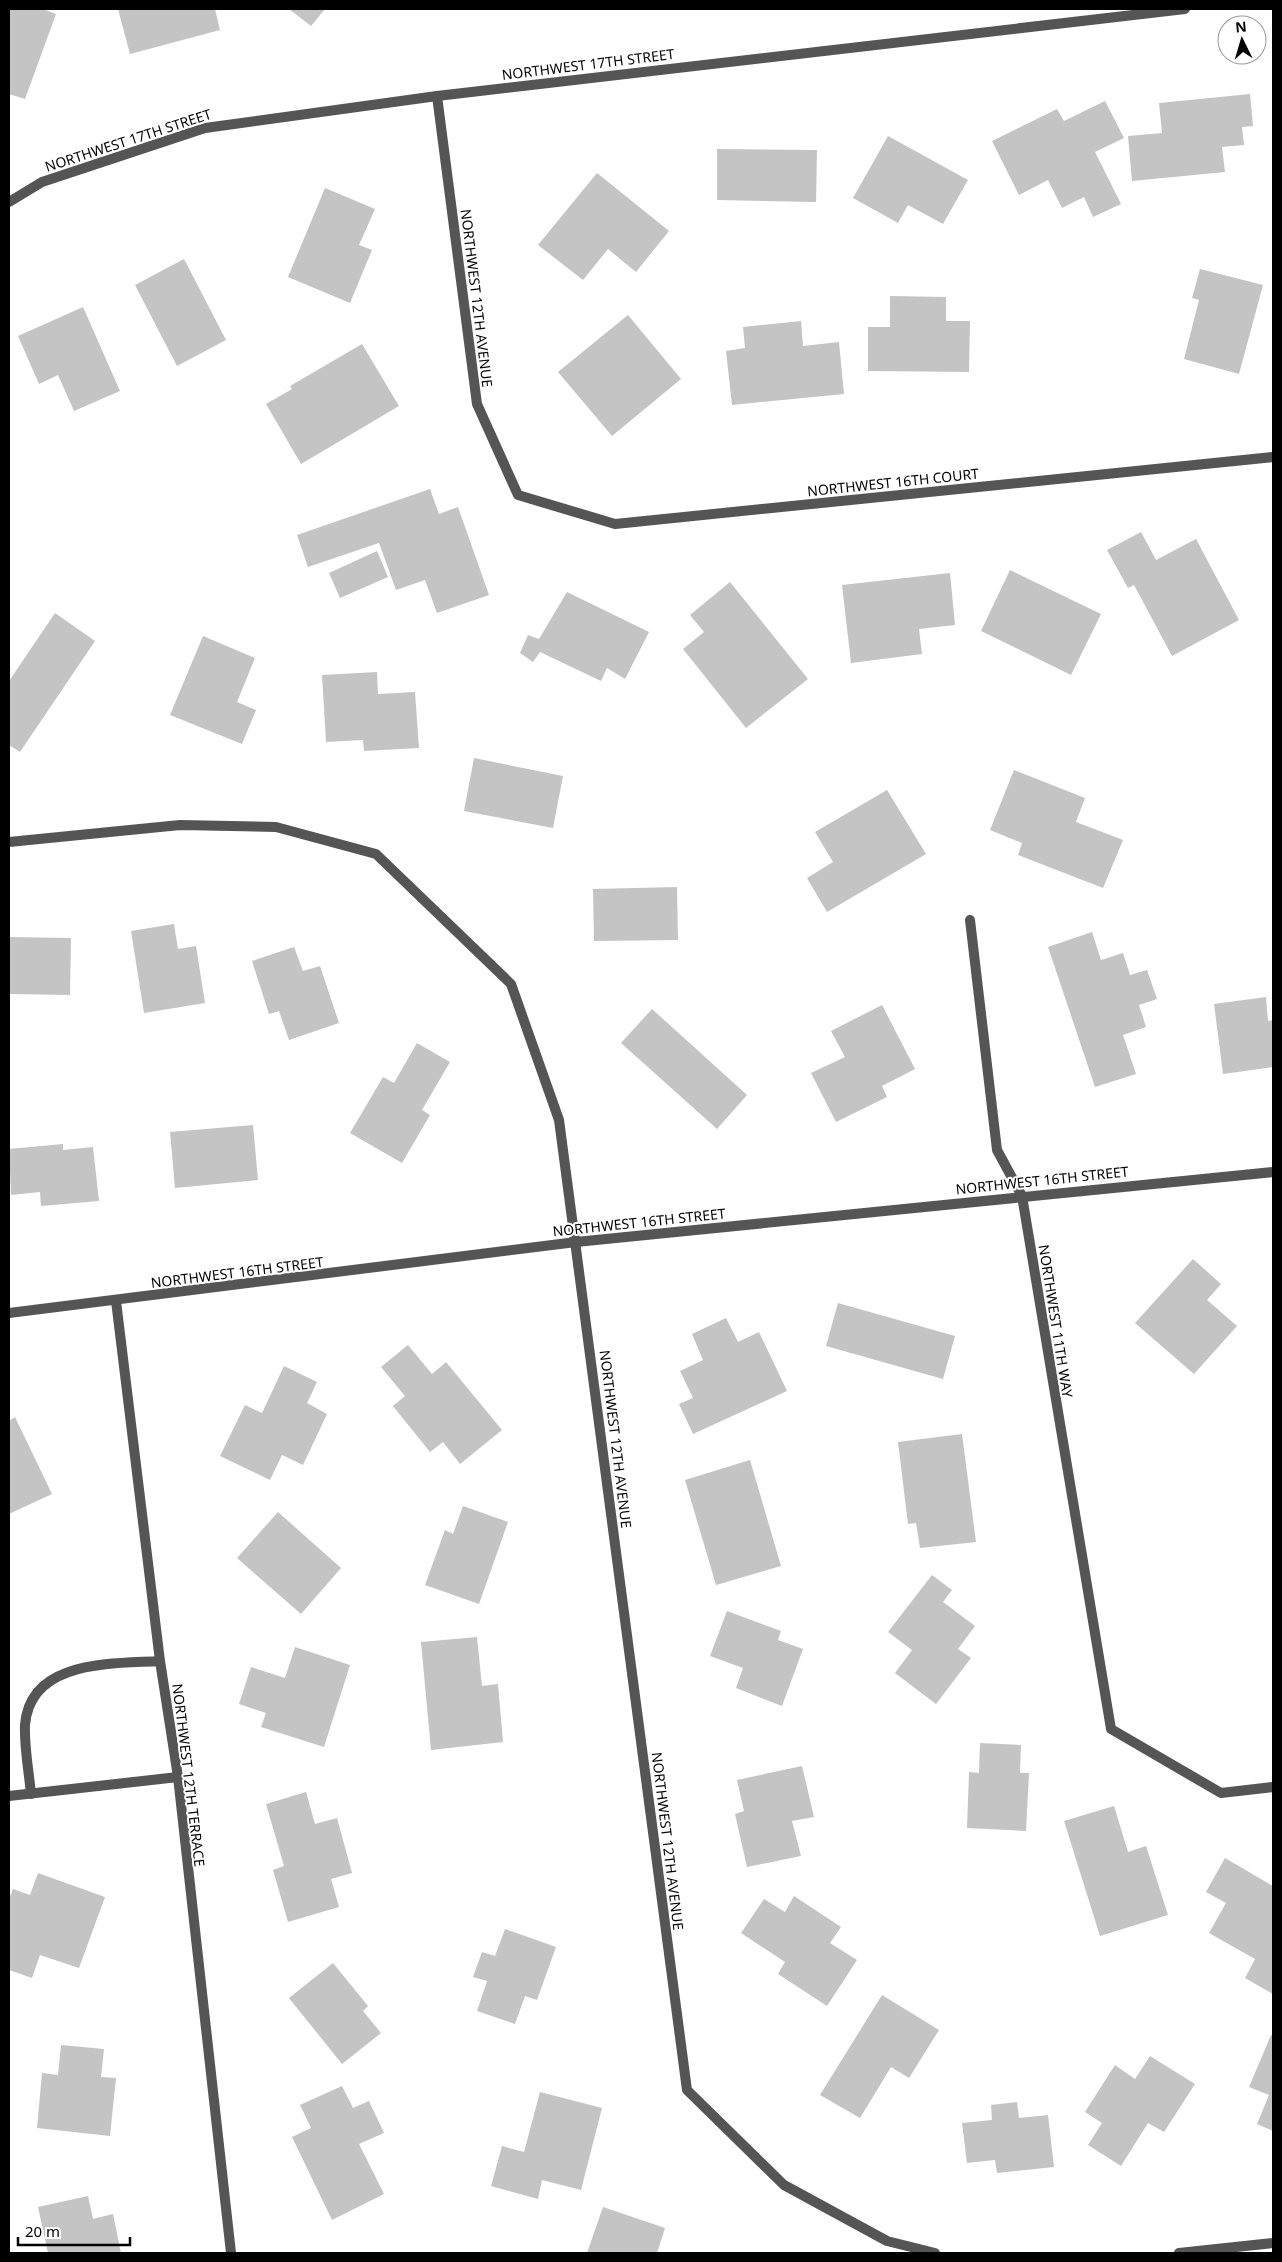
<svg xmlns="http://www.w3.org/2000/svg" width="1282" height="2262" viewBox="0 0 1282 2262" font-family="'Noto Sans',sans-serif">
	<rect width="100%" height="100%" fill="#fff"/>
	<g fill="#c4c4c4">
		<polygon points="9,9 43,9 56,14 25,99 9,94"/>
		<polygon points="118,9 215,9 220,30 130,54"/>
		<polygon points="289,9 325,9 311,26"/>
		<polygon points="1250,94 1253,126 1242,127 1244,145 1222,147 1225,172 1132,181 1128,136 1162,133 1159,103"/>
		<polygon points="1105,101 1124,138 1095,152 1121,204 1093,217 1084,197 1062,208 1048,180 1019,195 992,141 1057,109 1064,121"/>
		<polygon points="888,136 968,180 943,224 908,205 898,223 853,198"/>
		<polygon points="717,149 817,150 816,202 717,200"/>
		<polygon points="597,173 669,231 636,272 608,249 583,280 538,245"/>
		<polygon points="325,188 375,209 359,245 372,250 350,303 288,277"/>
		<polygon points="184,259 226,340 177,366 135,285"/>
		<polygon points="1200,269 1263,285 1239,374 1184,359 1199,300 1192,298"/>
		<polygon points="890,296 946,297 946,321 970,321 969,372 868,371 868,327 890,327"/>
		<polygon points="83,307 120,391 74,411 58,375 39,384 18,336"/>
		<polygon points="628,315 681,379 612,436 558,372"/>
		<polygon points="801,321 803,346 839,342 844,394 732,405 726,351 745,348 743,327"/>
		<polygon points="362,344 399,406 301,464 266,404 292,389 290,386"/>
		<polygon points="430,489 439,514 458,507 489,595 437,613 425,580 396,590 379,543 308,567 297,535"/>
		<polygon points="1141,532 1156,560 1196,539 1239,620 1172,656 1134,585 1128,588 1107,550"/>
		<polygon points="377,551 388,577 340,598 329,573"/>
		<polygon points="1010,570 1101,614 1071,675 981,631"/>
		<polygon points="950,573 955,625 919,629 922,654 851,663 842,585"/>
		<polygon points="730,582 808,679 746,728 683,649 704,632 690,615"/>
		<polygon points="567,592 649,632 625,679 607,668 601,681 540,652 533,662 520,653 528,635 539,639"/>
		<polygon points="55,613 95,641 20,752 9,745 9,681"/>
		<polygon points="203,636 255,658 237,702 256,710 242,744 170,715"/>
		<polygon points="377,672 378,694 415,692 419,748 364,751 363,740 326,742 322,675"/>
		<polygon points="474,758 563,776 553,828 464,811"/>
		<polygon points="1014,770 1085,798 1076,822 1123,840 1103,888 1018,855 1022,843 990,830"/>
		<polygon points="887,790 926,854 827,912 807,878 833,862 815,832"/>
		<polygon points="677,887 678,940 594,941 593,889"/>
		<polygon points="174,924 178,949 196,946 205,1003 144,1013 131,931"/>
		<polygon points="1092,932 1101,960 1123,953 1130,975 1147,970 1157,999 1139,1005 1146,1027 1123,1035 1136,1074 1095,1087 1048,947"/>
		<polygon points="9,937 71,938 70,995 9,994"/>
		<polygon points="294,947 303,971 320,966 339,1023 289,1040 279,1011 269,1014 252,961"/>
		<polygon points="1266,997 1268,1021 1273,1020 1273,1067 1223,1074 1214,1004"/>
		<polygon points="882,1005 915,1069 882,1086 887,1097 836,1122 811,1073 845,1057 831,1031"/>
		<polygon points="652,1009 747,1095 717,1129 621,1043"/>
		<polygon points="417,1043 450,1062 422,1110 430,1115 402,1163 350,1133 383,1077 394,1083"/>
		<polygon points="253,1125 258,1180 175,1188 170,1132"/>
		<polygon points="63,1144 63,1150 93,1147 99,1201 41,1206 40,1192 11,1195 9,1149"/>
		<polygon points="1193,1259 1221,1284 1207,1300 1237,1326 1194,1374 1135,1323"/>
		<polygon points="838,1303 955,1336 943,1379 826,1346"/>
		<polygon points="726,1318 738,1342 759,1332 787,1391 693,1434 679,1404 693,1398 680,1371 703,1360 692,1334"/>
		<polygon points="408,1345 432,1374 446,1362 502,1430 460,1464 443,1442 430,1452 393,1406 405,1396 381,1367"/>
		<polygon points="284,1366 317,1382 307,1403 327,1414 303,1465 282,1455 270,1480 220,1456 245,1405 262,1413"/>
		<polygon points="15,1417 52,1494 9,1514 9,1421"/>
		<polygon points="962,1434 976,1542 920,1548 916,1523 908,1524 898,1442"/>
		<polygon points="750,1460 781,1566 716,1585 685,1480"/>
		<polygon points="463,1506 508,1522 479,1604 425,1585 445,1530 453,1534"/>
		<polygon points="278,1512 341,1568 301,1614 237,1558"/>
		<polygon points="932,1575 952,1590 943,1602 975,1626 958,1649 971,1658 936,1704 895,1673 912,1650 888,1632"/>
		<polygon points="727,1611 781,1631 778,1640 803,1649 782,1706 736,1688 743,1668 710,1656"/>
		<polygon points="477,1637 482,1686 498,1684 503,1742 431,1750 421,1642"/>
		<polygon points="295,1647 350,1665 324,1747 261,1727 266,1713 239,1704 251,1667 285,1678"/>
		<polygon points="980,1743 1021,1745 1020,1773 1029,1773 1026,1831 967,1828 969,1772 979,1773"/>
		<polygon points="802,1766 814,1817 792,1821 801,1856 747,1867 735,1814 744,1811 737,1780"/>
		<polygon points="306,1792 315,1824 337,1818 352,1873 331,1879 339,1907 288,1922 273,1870 284,1866 266,1804"/>
		<polygon points="1114,1806 1128,1852 1146,1846 1168,1915 1100,1936 1064,1821"/>
		<polygon points="1225,1858 1273,1886 1273,1994 1245,1978 1255,1959 1209,1933 1226,1903 1206,1892"/>
		<polygon points="38,1873 105,1897 79,1968 40,1955 32,1978 9,1970 9,1899 13,1889 30,1895"/>
		<polygon points="794,1896 841,1927 830,1943 857,1960 827,2006 778,1974 785,1962 741,1933 764,1899 785,1912"/>
		<polygon points="505,1929 556,1947 537,2000 525,1996 515,2024 477,2011 487,1981 473,1977 482,1952 495,1956"/>
		<polygon points="333,1963 368,2006 363,2011 381,2033 342,2064 289,1998"/>
		<polygon points="882,1995 939,2030 909,2078 891,2067 860,2118 820,2095"/>
		<polygon points="1271,2035 1273,2036 1273,2131 1257,2124 1269,2095 1249,2087"/>
		<polygon points="61,2045 104,2049 101,2077 116,2078 110,2136 37,2128 42,2073 58,2075"/>
		<polygon points="1150,2056 1195,2084 1164,2132 1148,2123 1121,2166 1088,2145 1102,2123 1085,2112 1115,2065 1135,2079"/>
		<polygon points="342,2086 353,2108 369,2101 384,2133 359,2144 384,2194 332,2220 292,2137 311,2128 300,2105"/>
		<polygon points="540,2092 602,2108 581,2190 542,2180 538,2199 491,2186 502,2146 524,2152"/>
		<polygon points="1017,2102 1019,2118 1048,2115 1054,2167 997,2173 995,2160 967,2163 962,2123 992,2120 991,2105"/>
		<polygon points="88,2196 93,2219 113,2214 121,2253 48,2253 38,2207"/>
		<polygon points="603,2207 665,2228 657,2253 587,2253"/>
	</g>
	<g fill="none" stroke-linecap="round" stroke-linejoin="round">
		<path stroke="#555" stroke-width="10" d="M31,1794C29,1772 24,1747 25,1725C30,1659 114,1664 160,1661"/>
		<g stroke="#555" stroke-width="10">
			<polyline points="437,96 477,404 518,495 615,524 1273,457"/>
			<polyline points="9,202 42,182 205,128 437,96 1185,9"/>
			<polyline points="9,842 180,825 276,827 376,854 511,984 559,1120 687,2090 784,2185 887,2241 935,2253"/>
			<polyline points="970,920 997,1150 1022,1196 1111,1729 1221,1793 1273,1787"/>
			<polyline points="116,1301 160,1661 178,1777 231,2253"/>
			<polyline points="9,1313 576,1242 1273,1172"/>
			<polyline points="9,1796 178,1777"/>
			<polyline points="1179,2253 1273,2243"/>
		</g>
	</g>
	<g text-anchor="middle" dominant-baseline="central" stroke-width="4" stroke-linejoin="round" paint-order="stroke">
		<g font-size="14" fill="#000" stroke="#fff">
			<text transform="translate(588 64) rotate(-7)">NORTHWEST 17TH STREET</text>
			<text transform="translate(128 140) rotate(-18)">NORTHWEST 17TH STREET</text>
			<text transform="translate(477 298) rotate(83)">NORTHWEST 12TH AVENUE</text>
			<text transform="translate(893 482) rotate(-6)">NORTHWEST 16TH COURT</text>
			<text transform="translate(1042 1180) rotate(-6)">NORTHWEST 16TH STREET</text>
			<text transform="translate(639 1222) rotate(-6)">NORTHWEST 16TH STREET</text>
			<text transform="translate(237 1272) rotate(-7)">NORTHWEST 16TH STREET</text>
			<text transform="translate(1056 1321) rotate(81)">NORTHWEST 11TH WAY</text>
			<text transform="translate(616 1439) rotate(83)">NORTHWEST 12TH AVENUE</text>
			<text transform="translate(189 1775) rotate(83)">NORTHWEST 12TH TERRACE</text>
			<text transform="translate(668 1841) rotate(83)">NORTHWEST 12TH AVENUE</text>
		</g>
	</g>
	<rect width="1282" height="2262" fill="none" stroke="#000000" stroke-width="20"/>
	<g transform="translate(1242 40) rotate(355)"><circle r="24" fill="#ffffff" stroke="#999999"/>
	<path d="M0-4L9 19L0 12L-9 19Z" fill="#000000"/>
	<text y="-8" font-size="14" font-weight="bold" text-anchor="middle" fill="#000000">N</text>
	</g>
	<path d="M18 2237v8h112v-8" fill="none" stroke="#000000" stroke-width="2.5"/>
	<text x="25" y="2237" font-size="15" fill="#000000" stroke="#ffffff" stroke-width="4" paint-order="stroke">20 m</text>
</svg>
